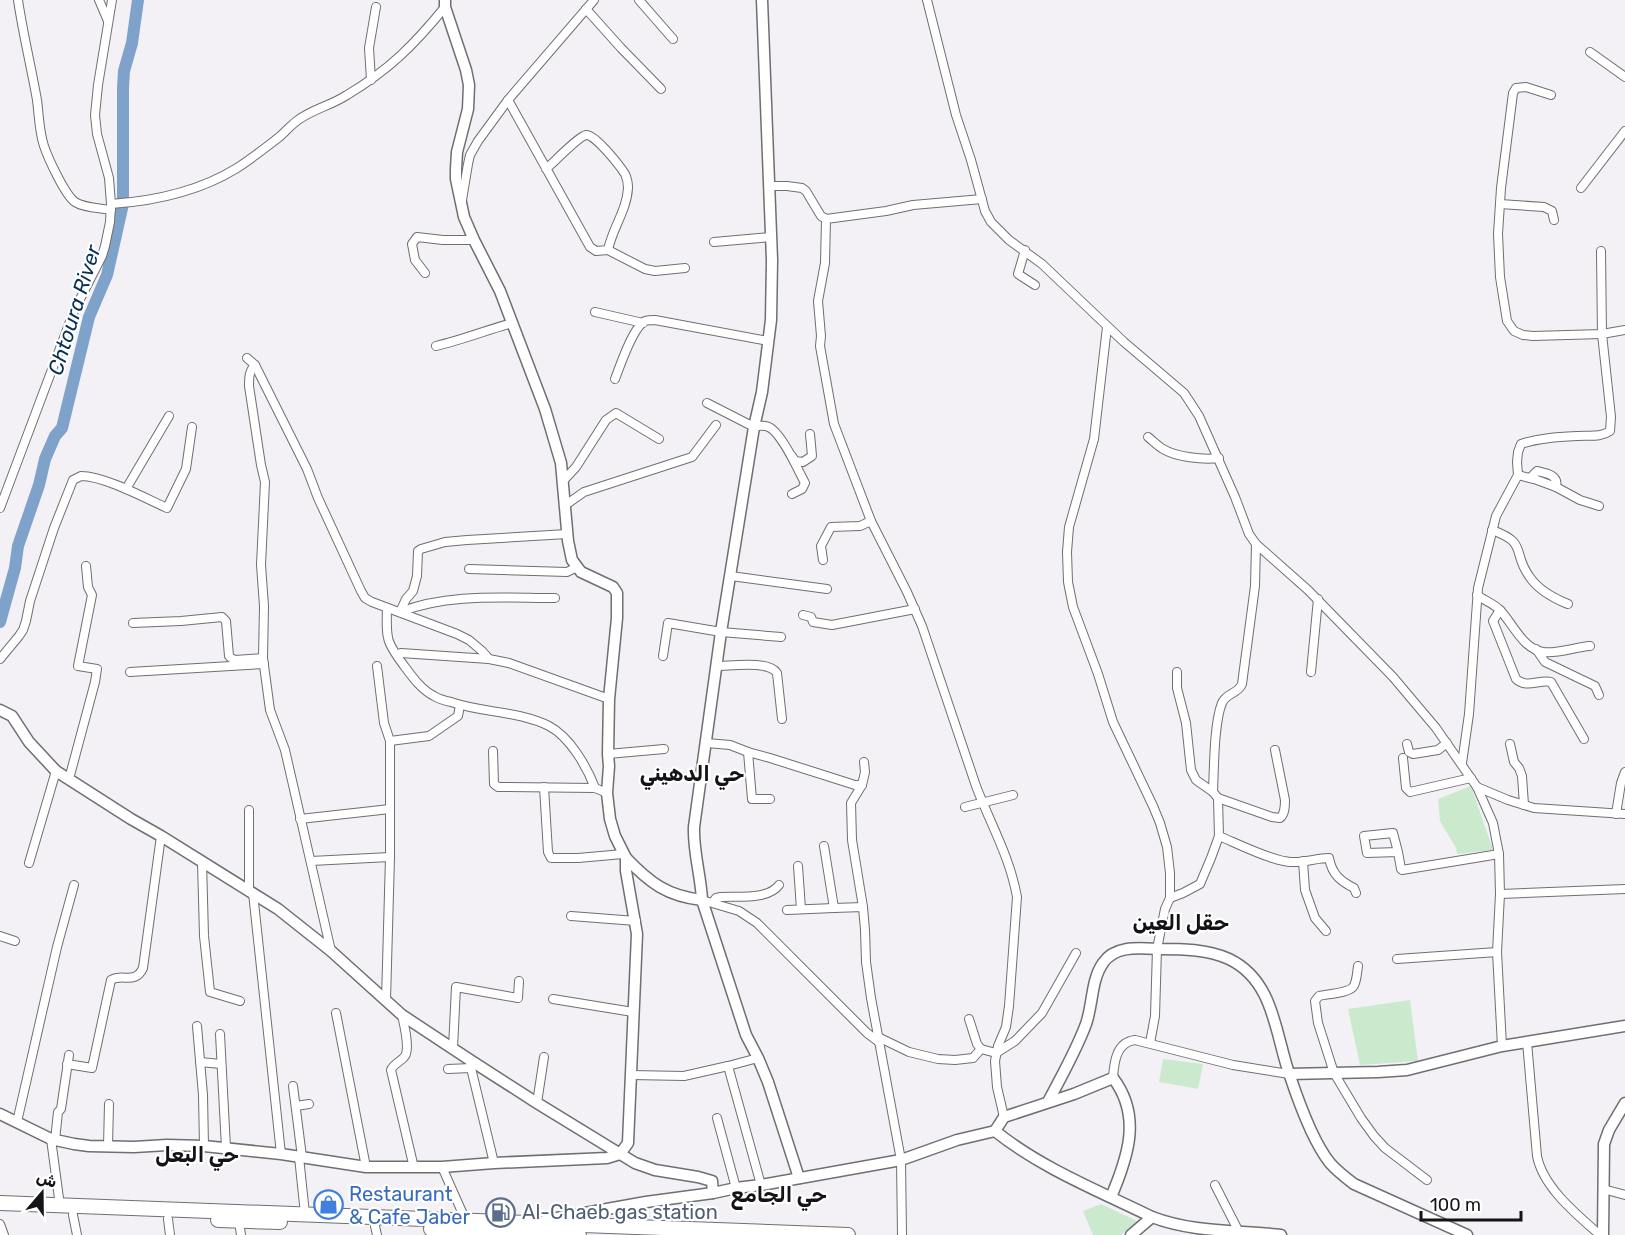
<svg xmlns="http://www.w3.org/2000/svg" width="1625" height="1235" viewBox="0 0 1625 1235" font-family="Rubik,'Noto Naskh Arabic',sans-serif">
	<rect width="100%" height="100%" fill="#f3f1f6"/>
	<g fill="#cbeacd">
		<polygon points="1471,786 1493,850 1457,854 1456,848 1440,821 1438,799"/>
		<polygon points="1410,1000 1418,1061 1360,1065 1348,1009"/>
		<polygon points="1163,1059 1203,1064 1198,1089 1159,1082"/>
		<polygon points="1101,1204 1137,1221 1121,1235 1093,1235 1083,1211"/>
	</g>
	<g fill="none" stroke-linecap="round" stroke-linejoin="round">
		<polyline stroke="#7ea2ca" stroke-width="12" points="0,622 15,568 18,546 39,485 45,459 55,436 62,428 89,317 107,275 123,204 123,88 124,71 132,43 138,0"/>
		<defs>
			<g id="street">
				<path d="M18,0C23,34 31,66 37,100C39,115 39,131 44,146C48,158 65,195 75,202C84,208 100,208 111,210"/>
				<polyline points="99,0 108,21"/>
				<polyline points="639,0 673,39"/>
				<polyline points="927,0 956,115 971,160 985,211 991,222 1009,240 1042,264 1124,342 1184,393 1199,416 1235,497 1249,534 1256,544 1308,590 1393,677 1436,728 1477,787 1493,823 1499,854 1500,894 1497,952 1502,1046"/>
				<polyline points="586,9 621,48 661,89"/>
				<polyline points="1590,52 1625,77"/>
				<polyline points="371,80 369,48 376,7"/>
				<polyline points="1551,95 1526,87 1516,88 1513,93 1501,188 1498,234 1500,277 1507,321 1514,331 1523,335 1533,336 1602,334 1601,251"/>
				<path d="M508,100L590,247L596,251L608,250C612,229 627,210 628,188C628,183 627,178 625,174C620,166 595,134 586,135C579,136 553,163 546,169"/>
				<polyline points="769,186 787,186 802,188 806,191 821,216 826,219 886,211 913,205 982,199"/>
				<polyline points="1581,188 1625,131"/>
				<polyline points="462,200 468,164 470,155 478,141 508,100 594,0"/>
				<path d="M111,204C155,201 200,191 237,168C251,159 265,148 278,138C285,132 291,125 298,120C313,109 332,105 347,95C389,70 414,45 445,7"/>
				<polyline points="1500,204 1544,207 1552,211 1554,220"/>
				<path d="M826,219L825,263L818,301L821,336L820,346L834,424L871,521L907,592L922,626L976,786C990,823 1010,857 1017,897L1009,1006L1006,1027L998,1046L995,1061L997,1087L1004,1117"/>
				<polyline points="714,242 771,237"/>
				<polyline points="608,250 645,269 655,271 685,268"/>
				<polyline points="1025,250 1018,274 1035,285"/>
				<polyline points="425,273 415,260 412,244 417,237 443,240 474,240"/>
				<polyline points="595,312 643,323"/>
				<polyline points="1107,327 1094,439 1069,527 1067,552 1068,582 1073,607 1098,674 1113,722 1153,806 1160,823 1167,847 1170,873 1170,898 1165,909 1157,949 1155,1016 1150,1043"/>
				<path d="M436,346C462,340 487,330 512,323"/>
				<polyline points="247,358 255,365 307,469 318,498 361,591 365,598 372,602 457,634 469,640 482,651 489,659 509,663 609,699"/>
				<path d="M255,365C249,371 249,378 249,386L261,465L265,482L261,565L264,606L263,658L270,710L285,750L331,951"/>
				<path d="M615,379C620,366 633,327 645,321C648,320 652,320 655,320L768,341"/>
				<path d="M707,403L754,427C761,425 767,425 772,429C785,440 797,468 805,483L802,489L792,494"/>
				<path d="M1148,437C1153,441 1158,446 1163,449C1176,457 1203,460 1219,458"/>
				<polyline points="792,456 795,461 803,462 812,456 810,434"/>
				<polyline points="1518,475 1537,480 1556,487 1580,500 1599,506"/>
				<path d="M1530,478L1537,471C1546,473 1559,475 1556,487"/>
				<polyline points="563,481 576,467 606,420 616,413 659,439"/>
				<polyline points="126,489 169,416"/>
				<polyline points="564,506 584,492 692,457 716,425"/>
				<polyline points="0,508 74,311 102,256 105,246 110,222 111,204 109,178 97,134 95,115 98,85 112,0"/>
				<path d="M1492,530C1528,543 1512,552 1529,576C1538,590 1553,598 1568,604"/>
				<polyline points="823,560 821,546 831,527 860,526 871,521"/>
				<polyline points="469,569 567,572 577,567"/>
				<polyline points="731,576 827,589"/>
				<path d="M1477,595C1484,600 1494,604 1500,610C1513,624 1523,649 1543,652C1558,654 1575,647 1590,646"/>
				<path d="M387,608C386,639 386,642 405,667C413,678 422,690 434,696C439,699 446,701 451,702C483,713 519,711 549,726C570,737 587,767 595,788"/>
				<path d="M1500,610L1493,621L1516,679C1527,689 1539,679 1551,682L1584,739"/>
				<polyline points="400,612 406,599 413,591 417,576 418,551 421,549 445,542 467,540 567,534"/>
				<path d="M400,612C448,593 504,598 555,598"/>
				<polyline points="803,615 811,617 813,622 832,625 915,609"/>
				<polyline points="133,623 181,621 222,617 226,621 229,656 231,658 235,660 263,658"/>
				<polyline points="1536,649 1545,662 1595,686 1599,695"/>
				<polyline points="401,653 489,659"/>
				<polyline points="663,656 668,623 721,632 781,637"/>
				<path d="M0,659L19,636L23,630L26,621L30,601L54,528L73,480L81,476C104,476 145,498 167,508L186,469L192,427"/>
				<polyline points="377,666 384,723 390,741 390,857 386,1000"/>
				<path d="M716,666C731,666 768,660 777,673L782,719"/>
				<polyline points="130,672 264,664"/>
				<polyline points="1177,672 1177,688 1186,723 1191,770 1196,780 1213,792"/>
				<polyline points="1311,672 1318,599"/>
				<polyline points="390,741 429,736 458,716 460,705"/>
				<polyline points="707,743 730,745 748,752 770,758 855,785 862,785"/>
				<polyline points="1407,744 1409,752 1413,754 1438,750 1447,743"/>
				<polyline points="1510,744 1514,762 1519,768 1522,776 1524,805"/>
				<polyline points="493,751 494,784 498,787 595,788 607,793"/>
				<polyline points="748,752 752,799 770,799"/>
				<polyline points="608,754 664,749"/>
				<polyline points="1403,758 1406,788 1410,792 1471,778"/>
				<path d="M1462,763L1469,714L1478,588L1496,516L1518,475L1517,462L1518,452L1521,444C1538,438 1559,437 1578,436C1589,435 1600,438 1610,431L1611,417L1602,334L1625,330"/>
				<polyline points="69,779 95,682 97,669 78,666 92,595 88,587 86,566"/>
				<polyline points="544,787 548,852 551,858 578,858 623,854"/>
				<polyline points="1477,787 1508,800 1534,808 1625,814"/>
				<path d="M1218,798L1272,817L1280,818C1285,814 1285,806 1285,800L1275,750"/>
				<polyline points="965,807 1013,795"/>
				<polyline points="1616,814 1621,783 1625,772"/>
				<polyline points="300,819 390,809"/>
				<path d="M1219,836C1236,843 1274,862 1291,862C1304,863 1316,858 1329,858C1332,874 1340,881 1354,888L1356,893"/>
				<polyline points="824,846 834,908 863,907 865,930 866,962 871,998 901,1160 902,1235"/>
				<polyline points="1398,852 1393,833 1364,836 1367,853 1398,852 1401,869 1402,870 1499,854"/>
				<polyline points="311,861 390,857"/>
				<polyline points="1303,861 1305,890 1315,918 1326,931"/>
				<polyline points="202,862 204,936 210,992 240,1001"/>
				<polyline points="29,863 56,771"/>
				<polyline points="798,866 801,909"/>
				<polyline points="249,891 249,810"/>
				<polyline points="253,893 281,1154"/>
				<polyline points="1500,894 1625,889"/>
				<path d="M1170,898L1183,893L1200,884L1211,858L1219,836L1218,798L1213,792C1214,769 1214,722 1222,703C1226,693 1238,694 1242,684L1255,586L1256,544"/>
				<polyline points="702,900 739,911 757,923 867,1033 879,1042"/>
				<path d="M713,902L716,898L721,897C738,896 768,900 779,885"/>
				<polyline points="863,907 852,840 851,803 862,785 865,772 864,762"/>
				<polyline points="787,910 834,908"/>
				<polyline points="571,916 636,921"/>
				<polyline points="0,936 15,941"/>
				<polyline points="1397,959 1497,952"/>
				<path d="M1358,966C1357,972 1357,982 1353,987C1348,993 1327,994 1319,996L1315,1001L1318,1023L1334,1073L1361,1118L1374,1136L1385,1148L1427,1180"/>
				<polyline points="553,999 633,1012"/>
				<polyline points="336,1013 366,1167"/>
				<path d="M402,1015C404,1024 410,1048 405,1056C401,1062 394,1063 391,1070L414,1168"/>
				<polyline points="969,1019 977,1044 981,1049"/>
				<polyline points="197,1026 203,1095 204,1146"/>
				<polyline points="220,1034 226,1148"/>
				<polyline points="878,1037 909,1052 938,1059 955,1060 973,1058 981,1049 996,1053 1015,1041 1042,1013 1076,953"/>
				<path d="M1527,1042L1537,1156C1543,1187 1576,1214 1600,1235"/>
				<polyline points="453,1048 456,987 518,998 519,981"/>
				<polyline points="470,1060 471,1068 494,1163"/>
				<polyline points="200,1062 221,1064"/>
				<path d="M67,1064L92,1068L111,980C123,973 135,985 143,968L161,836"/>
				<polyline points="728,1066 761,1185"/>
				<polyline points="448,1069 471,1068"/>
				<polyline points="631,1075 684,1076 728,1066 758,1058"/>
				<path d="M1113,1078C1114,1063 1116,1042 1135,1040L1233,1065L1289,1074"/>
				<polyline points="293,1086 302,1157"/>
				<polyline points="537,1103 544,1057"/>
				<polyline points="296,1106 309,1104"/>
				<polyline points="717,1118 736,1188"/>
				<polyline points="17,1122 57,947 74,885"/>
				<polyline points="51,1139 60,1206"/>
				<polyline points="55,1140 58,1112 61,1109 69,1055"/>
				<polyline points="108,1146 109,1104"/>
				<polyline points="299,1157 305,1214"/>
				<polyline points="442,1167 466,1221"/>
				<polyline points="1215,1185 1239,1232"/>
				<polyline points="1603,1189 1625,1195"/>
				<polyline points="73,1215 77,1235"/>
				<polyline points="168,1219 170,1235"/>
				<polyline points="239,1221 241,1235"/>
				<polyline points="0,1224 4,1235"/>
				<polyline points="375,1226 377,1235"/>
			</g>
			<g id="secondary">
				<polyline points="0,710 12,716 29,742 56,771 131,819 161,836 278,909 331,951 402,1015 470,1060 537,1103 635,1163 655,1170 698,1177 712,1181 713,1193"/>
				<path d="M626,858C650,883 667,896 702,900L746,1035L758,1058L768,1082L799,1178"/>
				<path d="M702,900C701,876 693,852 694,827L721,632L754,427L762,392L771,320L772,260L762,0"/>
				<polyline points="1289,1074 1378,1072 1407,1070 1502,1046 1625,1026"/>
				<path d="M1048,1102C1061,1077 1076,1051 1086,1024C1093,1004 1091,980 1103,963C1115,945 1140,948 1158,949C1182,949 1207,949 1229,959C1275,981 1275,1035 1290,1076C1299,1103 1313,1142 1330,1163C1337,1171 1346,1178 1354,1184L1467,1235"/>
				<polyline points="0,1114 51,1139 74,1144 89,1146 134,1147 167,1145 204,1146 281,1154 366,1167 442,1167 494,1163 607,1158 620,1154 628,1143 637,934 626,871 626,858 615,836 610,819 607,793 609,766 608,754 609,699 617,618 617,593 613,587 581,572 572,560 568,541 561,463 545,409 500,291 474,240 464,217 456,179 456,169 457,152 468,109 469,85 466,70 445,7 445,0"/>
				<path d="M995,1131C1041,1168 1099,1191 1152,1217C1194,1233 1238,1230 1281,1235"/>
				<path d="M546,1220L646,1202L713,1193L736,1188L761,1185L901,1160L957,1140L995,1131L1004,1117L1074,1094L1113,1078C1142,1116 1128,1157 1111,1197"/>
				<polyline points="1131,1235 1152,1217"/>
				<polyline points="1603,1235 1604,1144 1609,1130 1625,1103"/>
			</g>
			<g id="highway">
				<polyline points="0,1203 848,1235"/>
				<polyline points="218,1220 280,1222"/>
				<polyline points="431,1229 579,1235"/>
			</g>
		</defs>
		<use href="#street" stroke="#6f6e72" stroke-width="10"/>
		<use href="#secondary" stroke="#6f6e72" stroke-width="13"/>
		<use href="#highway" stroke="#6f6e72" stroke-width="16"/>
		<use href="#street" stroke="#fff" stroke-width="8"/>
		<use href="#secondary" stroke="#fff" stroke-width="10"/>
		<use href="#highway" stroke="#fff" stroke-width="14"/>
	</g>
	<defs>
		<symbol id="shop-ring" viewBox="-11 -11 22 22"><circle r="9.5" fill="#fff" stroke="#3f7fe0" stroke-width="1.5"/><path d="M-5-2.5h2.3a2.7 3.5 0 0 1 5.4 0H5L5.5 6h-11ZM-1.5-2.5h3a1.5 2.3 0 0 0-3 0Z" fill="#3f7fe0"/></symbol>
		<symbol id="fuel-ring" viewBox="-11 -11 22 22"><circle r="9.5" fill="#fff" stroke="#5c6f8a" stroke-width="1.5"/><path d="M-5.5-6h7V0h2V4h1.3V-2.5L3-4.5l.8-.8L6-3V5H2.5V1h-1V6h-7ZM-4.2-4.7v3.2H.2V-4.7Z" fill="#5c6f8a"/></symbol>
	</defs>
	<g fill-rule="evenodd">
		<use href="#shop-ring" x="312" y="1188" width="33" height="33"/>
		<use href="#fuel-ring" x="484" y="1196" width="33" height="33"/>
	</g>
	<g text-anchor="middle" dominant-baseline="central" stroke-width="4.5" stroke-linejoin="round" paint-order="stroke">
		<g font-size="20" fill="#366cbe" stroke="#fff" text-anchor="start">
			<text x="349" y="1194">Restaurant<tspan x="349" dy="23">&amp; Cafe Jaber</tspan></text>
		</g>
		<g font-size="20" fill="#4e5e75" stroke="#fff" text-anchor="start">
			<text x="522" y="1212">Al-Chaeb gas station</text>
		</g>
		<g font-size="21" font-style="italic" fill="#083056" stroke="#fff">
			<text transform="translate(74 310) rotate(-73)">Chtoura River</text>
		</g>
		<g font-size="21" font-weight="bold" fill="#141315" stroke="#fff">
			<text x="692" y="773">حي الدهيني</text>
			<text x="1181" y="922">حقل العين</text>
			<text x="197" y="1154">حي البعل</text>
			<text x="779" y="1194">حي الجامع</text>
		</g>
	</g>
	<g transform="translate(42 1193) rotate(20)" stroke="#ffffff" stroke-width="4.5" paint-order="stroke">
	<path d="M0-4.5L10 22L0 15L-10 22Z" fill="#141315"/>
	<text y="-9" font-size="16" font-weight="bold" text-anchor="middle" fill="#141315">ش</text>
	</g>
	<path d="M1421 1211v9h100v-9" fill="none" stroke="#141315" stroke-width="3"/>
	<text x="1430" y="1211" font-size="18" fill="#141315" stroke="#ffffff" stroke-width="4.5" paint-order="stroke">100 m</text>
</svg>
